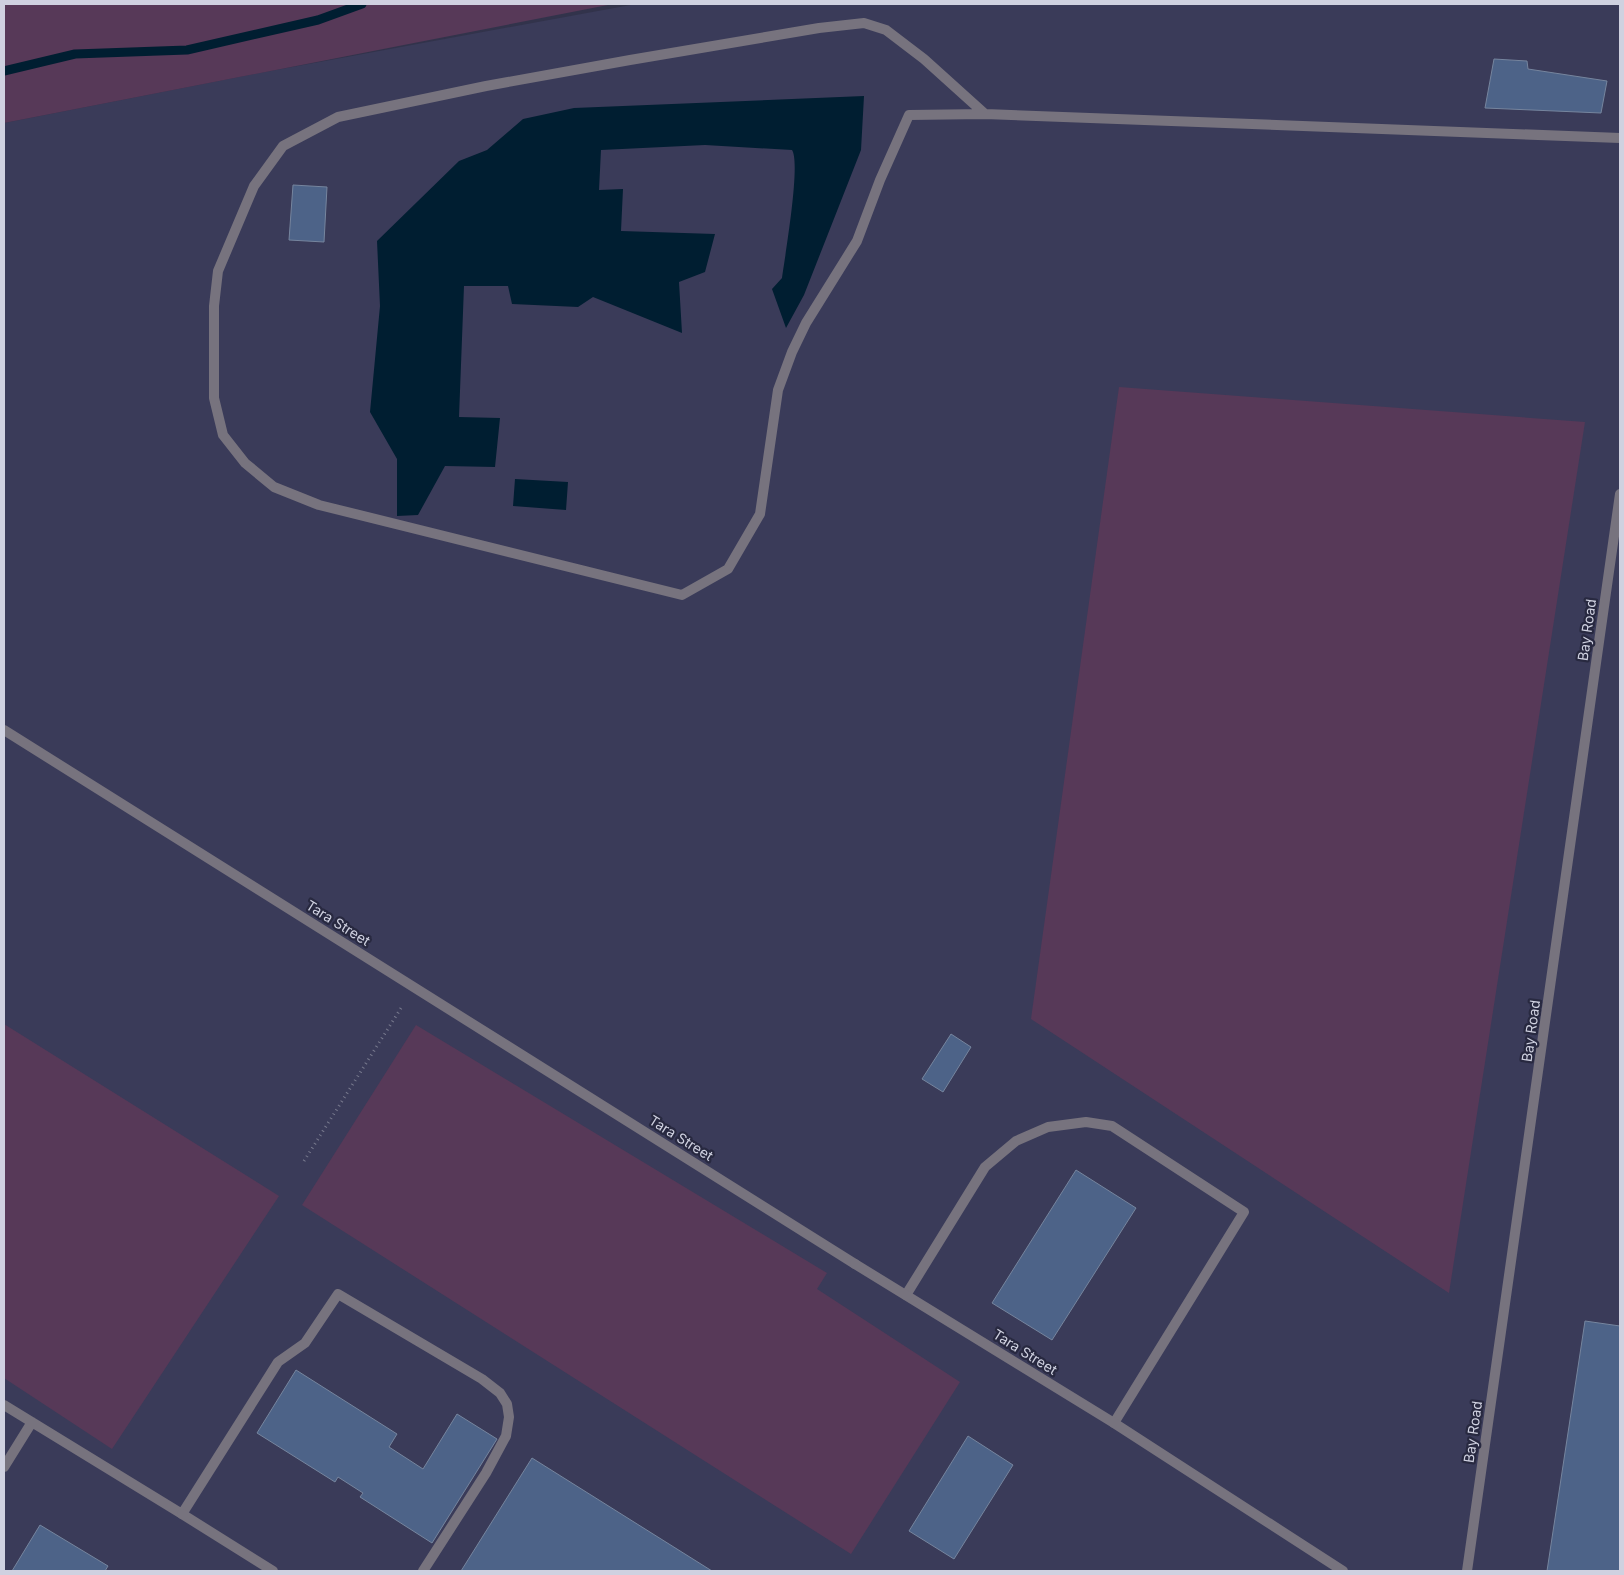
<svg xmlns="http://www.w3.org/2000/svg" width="1624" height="1575" viewBox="0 0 1624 1575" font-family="Inter,sans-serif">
<rect width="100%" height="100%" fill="#32334b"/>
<path fill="#3a3b59" d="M636,4H1620V1571H4V123L254,74Z"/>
<path fill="#573958" d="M4,4H613L4,123Z
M1119,387L1585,422L1449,1293L1031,1019Z
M4,1024L279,1196L112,1449L4,1378Z
M416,1025L827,1273L817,1289L960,1382L851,1554L302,1205Z"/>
<path fill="#001e31" d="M864,96L861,150L804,295L786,328L772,289L782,278C785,256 801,163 792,150L705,145L601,150L599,190L623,189L621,231L715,234L705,272L679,282L682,333L593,297L578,307L512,304L508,286H464L459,417L500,418L495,467L445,466L418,515L397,516V459L370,412L380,306L377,241L459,161L487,150L523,119L574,108Z
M515,479L568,482L566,510L513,506Z"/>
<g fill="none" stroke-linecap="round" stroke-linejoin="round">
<path stroke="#001e31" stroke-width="9" d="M4,71L75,54L187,50L318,20L362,4"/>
</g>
<path fill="#4d6388" stroke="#76859e" d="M1494,59L1527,61L1528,69L1607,81L1601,113L1485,108Z
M293,185L327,187L324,242L289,240Z
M951,1034L971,1047L943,1092L922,1079Z
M1076,1170L1136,1208L1052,1340L992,1303Z
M1585,1321L1620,1326V1571H1547Z
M296,1370L397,1434L389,1447L423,1469L457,1414L497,1439L432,1543L360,1497L363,1493L338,1477L335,1482L257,1433Z
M968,1436L1013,1465L954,1559L909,1531Z
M532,1458L712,1571H461Z
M40,1525L108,1566L105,1571H12Z"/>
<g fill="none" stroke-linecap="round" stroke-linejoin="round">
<path stroke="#787a8e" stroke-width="3" stroke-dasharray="1 4" stroke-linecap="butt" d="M304,1161L403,1005"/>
<path stroke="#77737e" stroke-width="10" d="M985,114L924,59L886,30L864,23L819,28L630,60L486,86L338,117L283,146L254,186L218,271L214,306V398L223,435L245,463L274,487L319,505L682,595L728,569L760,514L778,390L792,352L806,323L857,241L880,180L909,115L985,114L1620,138
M4,730L855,1264
M906,1295L985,1167L1016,1141L1048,1127L1086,1122L1112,1126L1244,1212L1114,1423
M4,1405L182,1514L278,1362L305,1343L338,1294L482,1379L500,1393L507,1404L509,1417L506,1436L486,1473L423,1571
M4,1467L32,1422"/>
<path stroke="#77737e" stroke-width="10" d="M855,1264L1114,1423L1343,1571
M182,1514L273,1571"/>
<path stroke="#77737e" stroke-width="10" d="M1467,1571L1620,494"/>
</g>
<g text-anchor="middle" stroke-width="4.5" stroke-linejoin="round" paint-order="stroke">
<g font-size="14" fill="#cfd1e0" stroke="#282940">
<text transform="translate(1587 630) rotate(-82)" y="5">Bay Road</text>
<text transform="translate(338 923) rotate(32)" y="5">Tara Street</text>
<text transform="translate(1531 1031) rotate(-82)" y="5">Bay Road</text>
<text transform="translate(681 1138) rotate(32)" y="5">Tara Street</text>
<text transform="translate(1025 1352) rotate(32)" y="5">Tara Street</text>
<text transform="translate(1473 1432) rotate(-82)" y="5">Bay Road</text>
</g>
</g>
<rect width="1624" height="1575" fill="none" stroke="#cfd1e0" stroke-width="10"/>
</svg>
